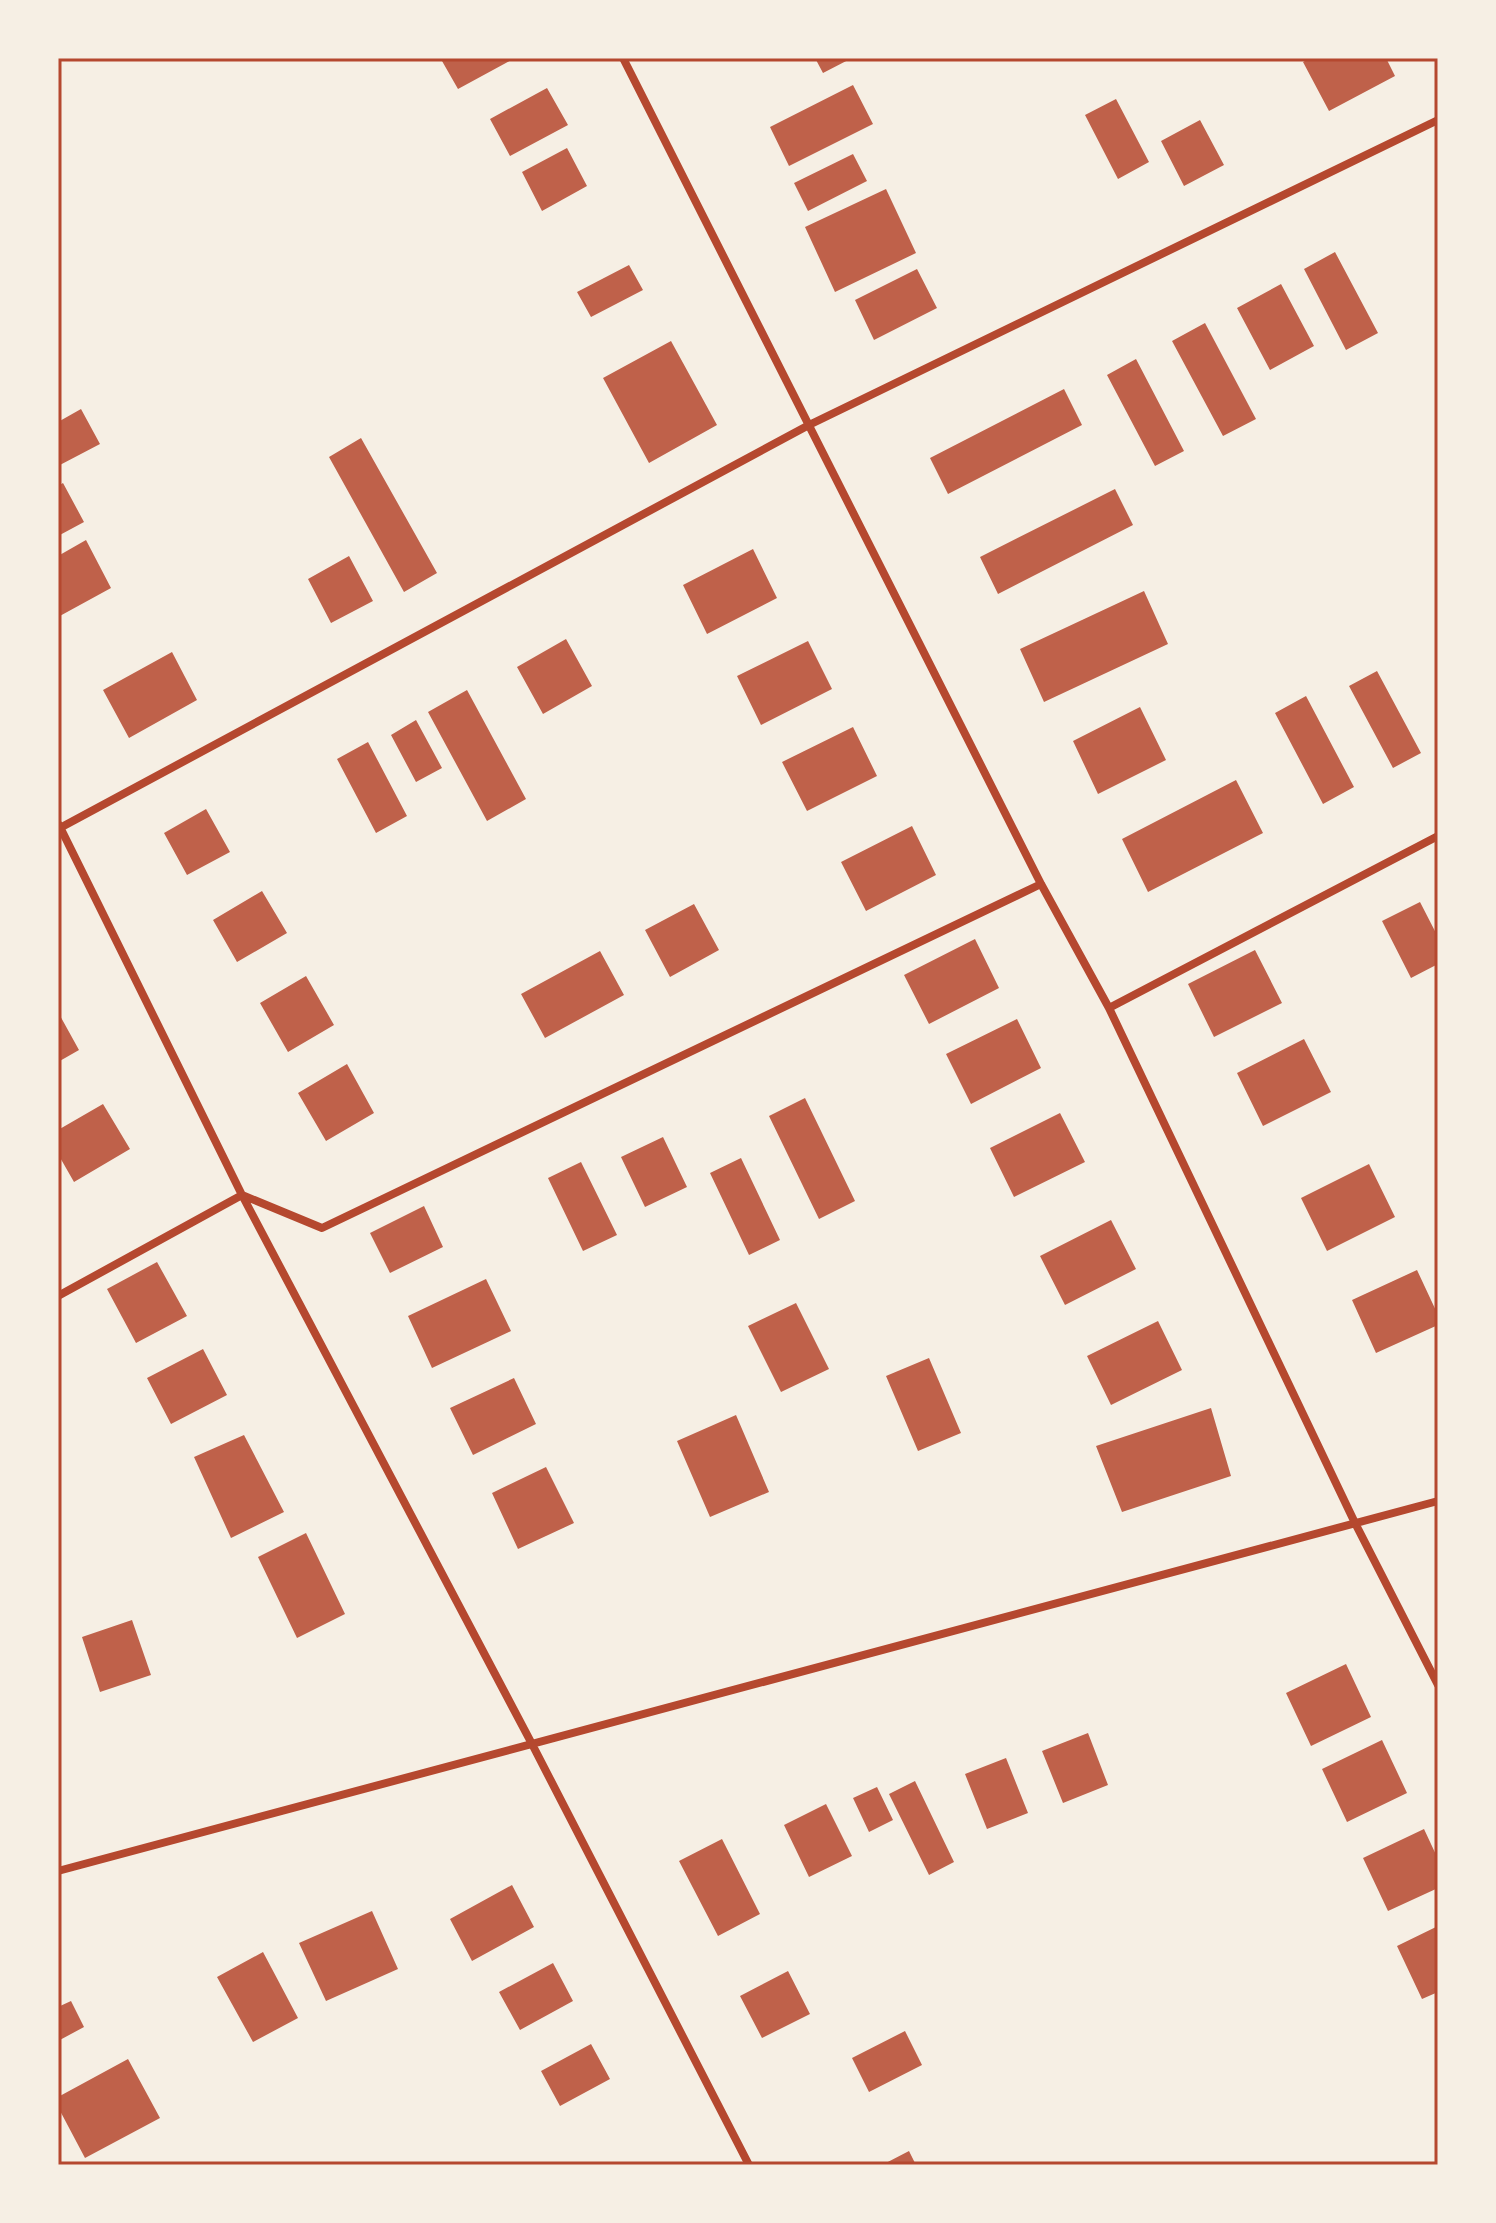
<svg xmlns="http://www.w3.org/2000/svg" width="1496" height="2223" viewBox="0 0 1496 2223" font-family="Arial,sans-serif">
<rect width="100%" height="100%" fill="#f6efe4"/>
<path fill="#bf614a" d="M447,58H515L458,89L442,61Z
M815,58H852L823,73Z
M1310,58H1386L1395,76L1329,111L1303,62Z
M853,85L873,124L789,166L770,127Z
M547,88L568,125L510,156L490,119Z
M1116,99L1149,162L1118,179L1085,115Z
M1200,120L1224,165L1184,186L1161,141Z
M567,148L587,186L542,211L522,172Z
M853,154L867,181L808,211L794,183Z
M886,189L916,253L835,292L805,227Z
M1335,252L1378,333L1346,350L1304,269Z
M629,265L643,290L591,317L577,292Z
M917,269L937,308L874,340L855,300Z
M1281,284L1314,346L1270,370L1237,308Z
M1205,323L1256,419L1223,436L1172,341Z
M671,341L717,425L649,463L603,378Z
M1136,359L1184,451L1155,466L1107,375Z
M1064,389L1082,425L948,494L930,458Z
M81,409L100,444L58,466V422Z
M361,438L437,573L404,592L329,457Z
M63,483L84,522L58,536V486Z
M1115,489L1133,525L998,594L980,557Z
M86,540L111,588L58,617V556Z
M753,549L777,598L707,634L683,585Z
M349,556L373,601L331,623L308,579Z
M1144,591L1168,644L1044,702L1020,649Z
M566,639L592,686L543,714L517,667Z
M808,641L832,689L761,725L737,676Z
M172,652L197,700L129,738L103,690Z
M1377,671L1421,753L1393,768L1349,686Z
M467,690L526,799L487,821L428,712Z
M1306,696L1354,787L1323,804L1275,713Z
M1140,707L1166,760L1098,794L1073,741Z
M416,720L442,768L416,782L391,735Z
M853,727L877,776L807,811L782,762Z
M368,742L407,816L376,833L337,759Z
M1236,780L1263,833L1148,892L1122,839Z
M206,809L230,852L187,875L164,833Z
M912,826L936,875L866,911L841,862Z
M262,891L287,933L237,962L213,920Z
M1420,902L1438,937V964L1411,978L1382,921Z
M694,904L719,950L670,977L645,930Z
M975,939L999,988L929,1024L904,975Z
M1255,950L1282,1003L1214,1037L1188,984Z
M600,951L624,995L545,1038L521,994Z
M306,976L334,1025L288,1052L260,1003Z
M58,1012L79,1050L58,1062Z
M1017,1019L1041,1068L971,1104L946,1054Z
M1304,1039L1331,1092L1263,1126L1237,1073Z
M347,1064L374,1113L326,1141L298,1093Z
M805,1098L855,1201L819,1219L769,1116Z
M103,1104L130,1149L74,1182L58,1154V1130Z
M1060,1113L1085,1162L1014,1197L990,1148Z
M663,1137L687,1187L645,1207L621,1157Z
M741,1158L780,1240L749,1255L710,1173Z
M581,1162L617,1235L583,1251L548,1178Z
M1369,1164L1395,1217L1327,1251L1301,1198Z
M424,1206L443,1247L390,1273L370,1233Z
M1111,1220L1136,1269L1065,1305L1040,1256Z
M157,1262L187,1316L136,1343L107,1289Z
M1417,1270L1438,1315V1325L1376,1353L1352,1300Z
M486,1279L511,1331L432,1368L408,1316Z
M796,1303L829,1369L781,1392L748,1326Z
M1158,1321L1182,1370L1111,1405L1087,1356Z
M203,1349L227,1395L171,1424L147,1378Z
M929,1358L961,1433L918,1451L886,1376Z
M514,1378L536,1424L473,1455L450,1408Z
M1211,1408L1231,1476L1122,1512L1096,1446Z
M736,1415L769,1492L710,1517L677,1441Z
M244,1435L284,1512L231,1538L194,1457Z
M546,1467L574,1523L518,1549L492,1493Z
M306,1533L345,1614L297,1638L258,1557Z
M132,1620L151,1675L100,1692L82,1637Z
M1346,1664L1371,1717L1311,1746L1286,1693Z
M1088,1733L1108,1785L1063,1803L1042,1751Z
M1382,1740L1407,1793L1347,1822L1322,1769Z
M1006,1758L1028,1813L987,1829L965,1774Z
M915,1781L954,1862L929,1875L889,1794Z
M877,1787L893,1820L869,1832L853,1798Z
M826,1804L852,1856L809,1877L784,1825Z
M1424,1829L1438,1859V1888L1388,1911L1363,1858Z
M722,1839L760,1914L718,1936L679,1861Z
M512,1885L534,1927L472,1961L450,1919Z
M372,1911L398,1969L326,2001L299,1943Z
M1438,1926V1992L1422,1999L1397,1946Z
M263,1952L298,2018L253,2042L217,1977Z
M553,1963L573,2001L520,2030L499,1992Z
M788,1971L810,2014L762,2038L740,1996Z
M71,2001L84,2027L58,2041V2007Z
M905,2031L922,2065L869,2092L852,2058Z
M591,2044L610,2079L560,2106L541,2071Z
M128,2059L160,2118L85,2158L58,2107V2097Z
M909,2151L916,2165H882Z"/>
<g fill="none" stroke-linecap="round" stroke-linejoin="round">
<path stroke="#b5482f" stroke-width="8" d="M623,58L1041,884L1109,1008L1355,1523L1438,1685
M59,825L242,1195L532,1744L749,2165
M58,829L809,425L1438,120
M1109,1008L1438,836
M58,1296L242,1195L322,1228L1041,884
M58,1871L1438,1501"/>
</g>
<rect width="1496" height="2223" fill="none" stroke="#f6efe4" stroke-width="120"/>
<rect x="60" y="60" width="1376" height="2103" fill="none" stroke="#b5482f" stroke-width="3"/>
</svg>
